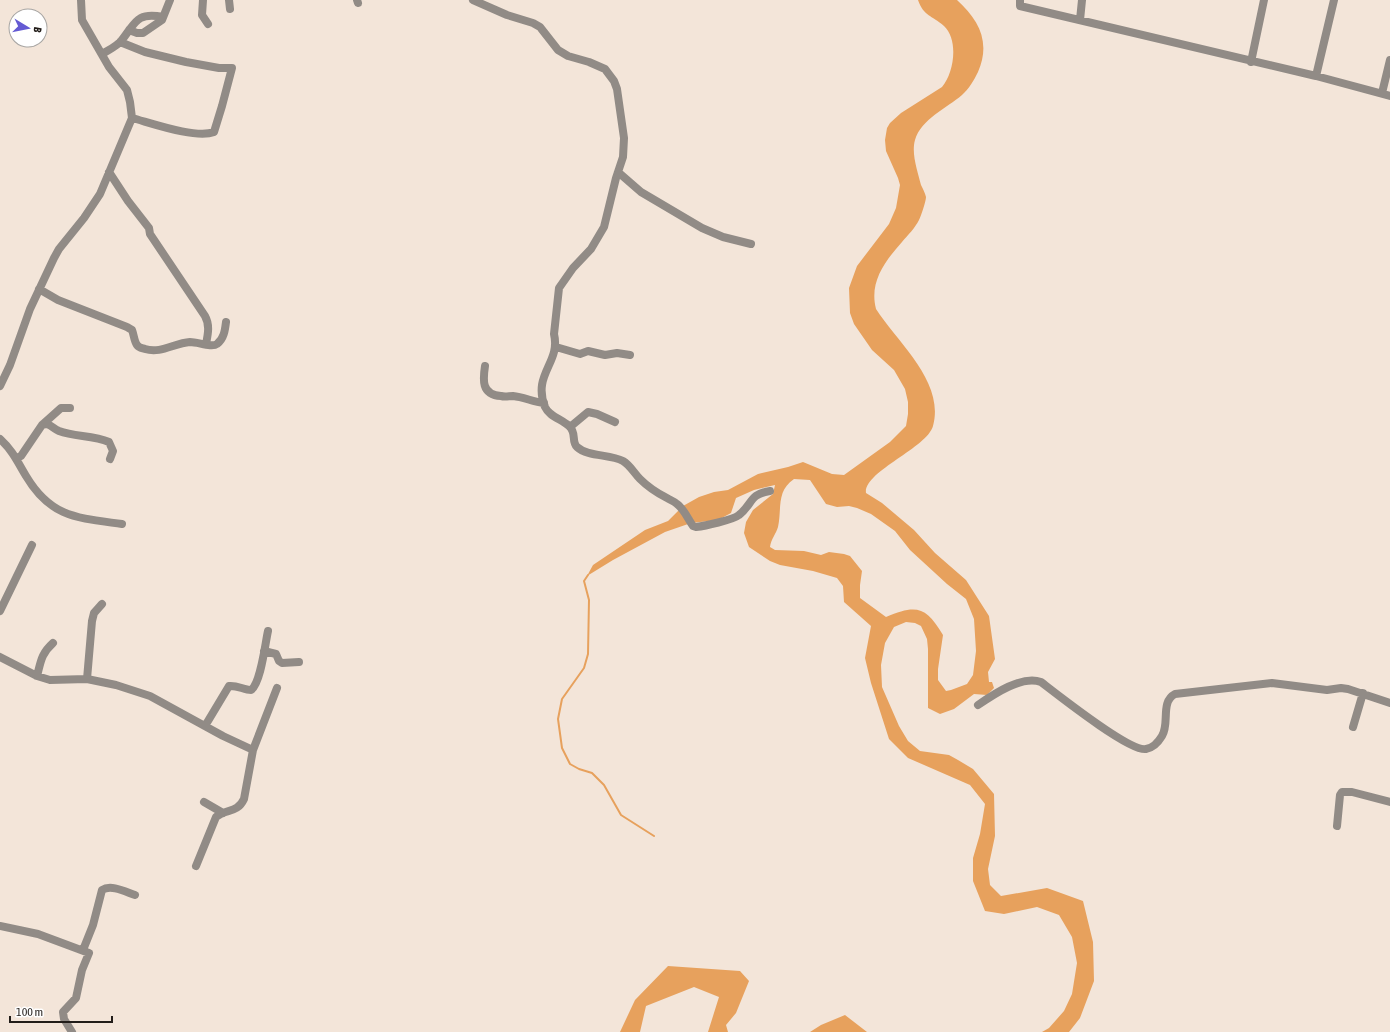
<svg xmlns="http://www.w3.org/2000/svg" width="1390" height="1032" viewBox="0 0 1390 1032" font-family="'Asap Condensed',sans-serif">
<rect width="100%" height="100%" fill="#f3e5d9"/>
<path fill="#e7a15d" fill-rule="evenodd" d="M918,0H957C979,20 991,42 978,72C974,80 969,89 962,95C947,108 921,119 915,140C911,154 918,172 921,185C923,189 925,193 926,197C926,201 921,216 919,220C915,228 908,235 902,242C885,261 869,282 876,309C898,343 945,382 933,426C927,448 863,472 866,493L882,503L914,530L935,553L966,580L989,616L995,659L988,672L989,682H992L994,688L987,695L974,694L954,709L940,714L928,708V649L927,639L921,626L915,623L906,622L894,627L885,643L881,665L882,687L899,726L908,741L920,751L949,755L958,760L973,769L994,794L995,836L988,869L990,885L1001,896L1047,888L1083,901L1093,942L1094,981L1080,1018L1069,1032H1042L1049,1028L1064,1011L1072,994L1077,963L1072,937L1059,915L1037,907L1004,914L985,911L973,881V858L980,834L985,804L970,785L908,758L889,739L871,683L865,658L871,626L844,602L843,586L837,578L813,571L780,565L770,561L749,547L744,533L746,522L753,510L773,494L775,485L754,490L736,498L731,513L718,520L691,523L665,532L613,560L587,576L593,565L645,530L668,521L683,506L699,497L714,492L728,490L758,474L788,467L803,462L832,474L844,475L890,442L906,426L908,414V402L905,389L894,370L872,350L854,324L850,313L849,288L857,266L889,224L896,208L900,185L898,178L886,151L885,140L887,128L890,123L901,113L942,87C954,73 959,40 944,26C932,15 924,17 918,0ZM794,479L810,480L826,504L837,507L849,506L857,508L871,514L895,531L910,550L947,584L966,599L974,619L976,651L973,675L967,684L951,690L946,691L938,680V669L943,635C926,607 917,604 886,617L860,598V585L862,571L850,556L844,554L829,552L821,555L804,551L775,550L770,547C771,539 776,534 778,527C782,509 776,491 794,479Z
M668,966L740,971L749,981L736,1013L726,1025L728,1032H708L719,997L694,987L646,1006L640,1032H620L635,1000Z
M845,1015L867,1032H810L821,1025Z"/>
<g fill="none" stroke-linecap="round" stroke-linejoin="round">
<path stroke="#e7a15d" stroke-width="2" d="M588,575L584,581L589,600L588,654L584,668L562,699L558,719L562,748L570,764L579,769L592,773L604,785L621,815L654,836"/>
<path stroke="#918b86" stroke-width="8" d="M203,0L202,15L208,24
M229,0L230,9
M357,0L358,3
M473,0L507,15L533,23L540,27L558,50L568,56L589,62L605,69L614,81L617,89L624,138L623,157L616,178L604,227L591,249L573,268L559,288L554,334C561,363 532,374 545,407C549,416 561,419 569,426C577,433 571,441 577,447C588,457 610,454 623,461C630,465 634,473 640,479C647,486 657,493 667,498C670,500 674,501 677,504C684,509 688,519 693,526L696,527C704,526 733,520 739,515C753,504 749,494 770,491
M1020,0V6L1316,76L1390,96
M1080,20L1082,0
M129,30L137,33H143L162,20L170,0
M120,42L145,52L186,62L219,68H232L222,106L214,132C196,139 151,123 132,118
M102,54C108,50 116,47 121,41C136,23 135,12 163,17
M1251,62L1264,0
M1316,76L1334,0
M1382,93L1390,60
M109,172L128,201L149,228L150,234L205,316C210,325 208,334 206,344
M618,172L641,192L702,228L723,237L751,244
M39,289L58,300L127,327L132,330C134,335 134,341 137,345C139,348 142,348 145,349C161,354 174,343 190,342C198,342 212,348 217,344C224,339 225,330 226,322
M556,347L580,354L588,351L605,355L617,353L630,355
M485,366C483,379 481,395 501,396C505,397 509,396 513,396C524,397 533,402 544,403
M0,386L10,365L30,309L54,258L59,249L84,218L100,194L132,118L130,102L127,90L109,67L82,20L81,0
M42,425L61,408H70
M570,427L588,412L597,414L615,422
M0,439C13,451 17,461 26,476C51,518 78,518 122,524
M17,458L21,456L42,425C49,422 52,428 59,431C75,437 93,435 109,442L113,451L110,459
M0,611L32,545
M264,651L276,654L279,661L282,663L299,662
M0,657L37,676L50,680L87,679L116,685L150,696L223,736L253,750
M37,676C41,661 41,654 53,643
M87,679L92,621L94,613L102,604
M978,705C994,694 1022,675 1041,682C1058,695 1130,752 1146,749C1153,748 1159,741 1162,736C1170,723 1160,702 1175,694L1272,683L1327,690L1341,688L1348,689L1390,703
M205,726L229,686C237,685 244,690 251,690C261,683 265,644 268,631
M1353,727L1363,693
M204,802L223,813
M1337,826L1340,795L1342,792H1352L1390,802
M196,866L216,817C226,808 237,814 244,799L253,750L277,688
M0,926L38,934L89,953L82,970L76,998L63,1012L64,1019L72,1032
M83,950L93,925L102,890C111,884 126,892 135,895"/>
</g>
<g transform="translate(28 28) rotate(100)"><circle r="19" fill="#ffffff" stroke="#a7a5a3"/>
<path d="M0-3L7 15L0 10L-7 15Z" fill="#645ad3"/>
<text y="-6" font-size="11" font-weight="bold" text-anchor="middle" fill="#221d19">B</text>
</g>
<path d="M10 1016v6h102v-6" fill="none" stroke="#221d19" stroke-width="2"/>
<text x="16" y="1016" font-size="12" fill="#221d19" stroke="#ffffff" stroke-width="3" paint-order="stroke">100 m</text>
</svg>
